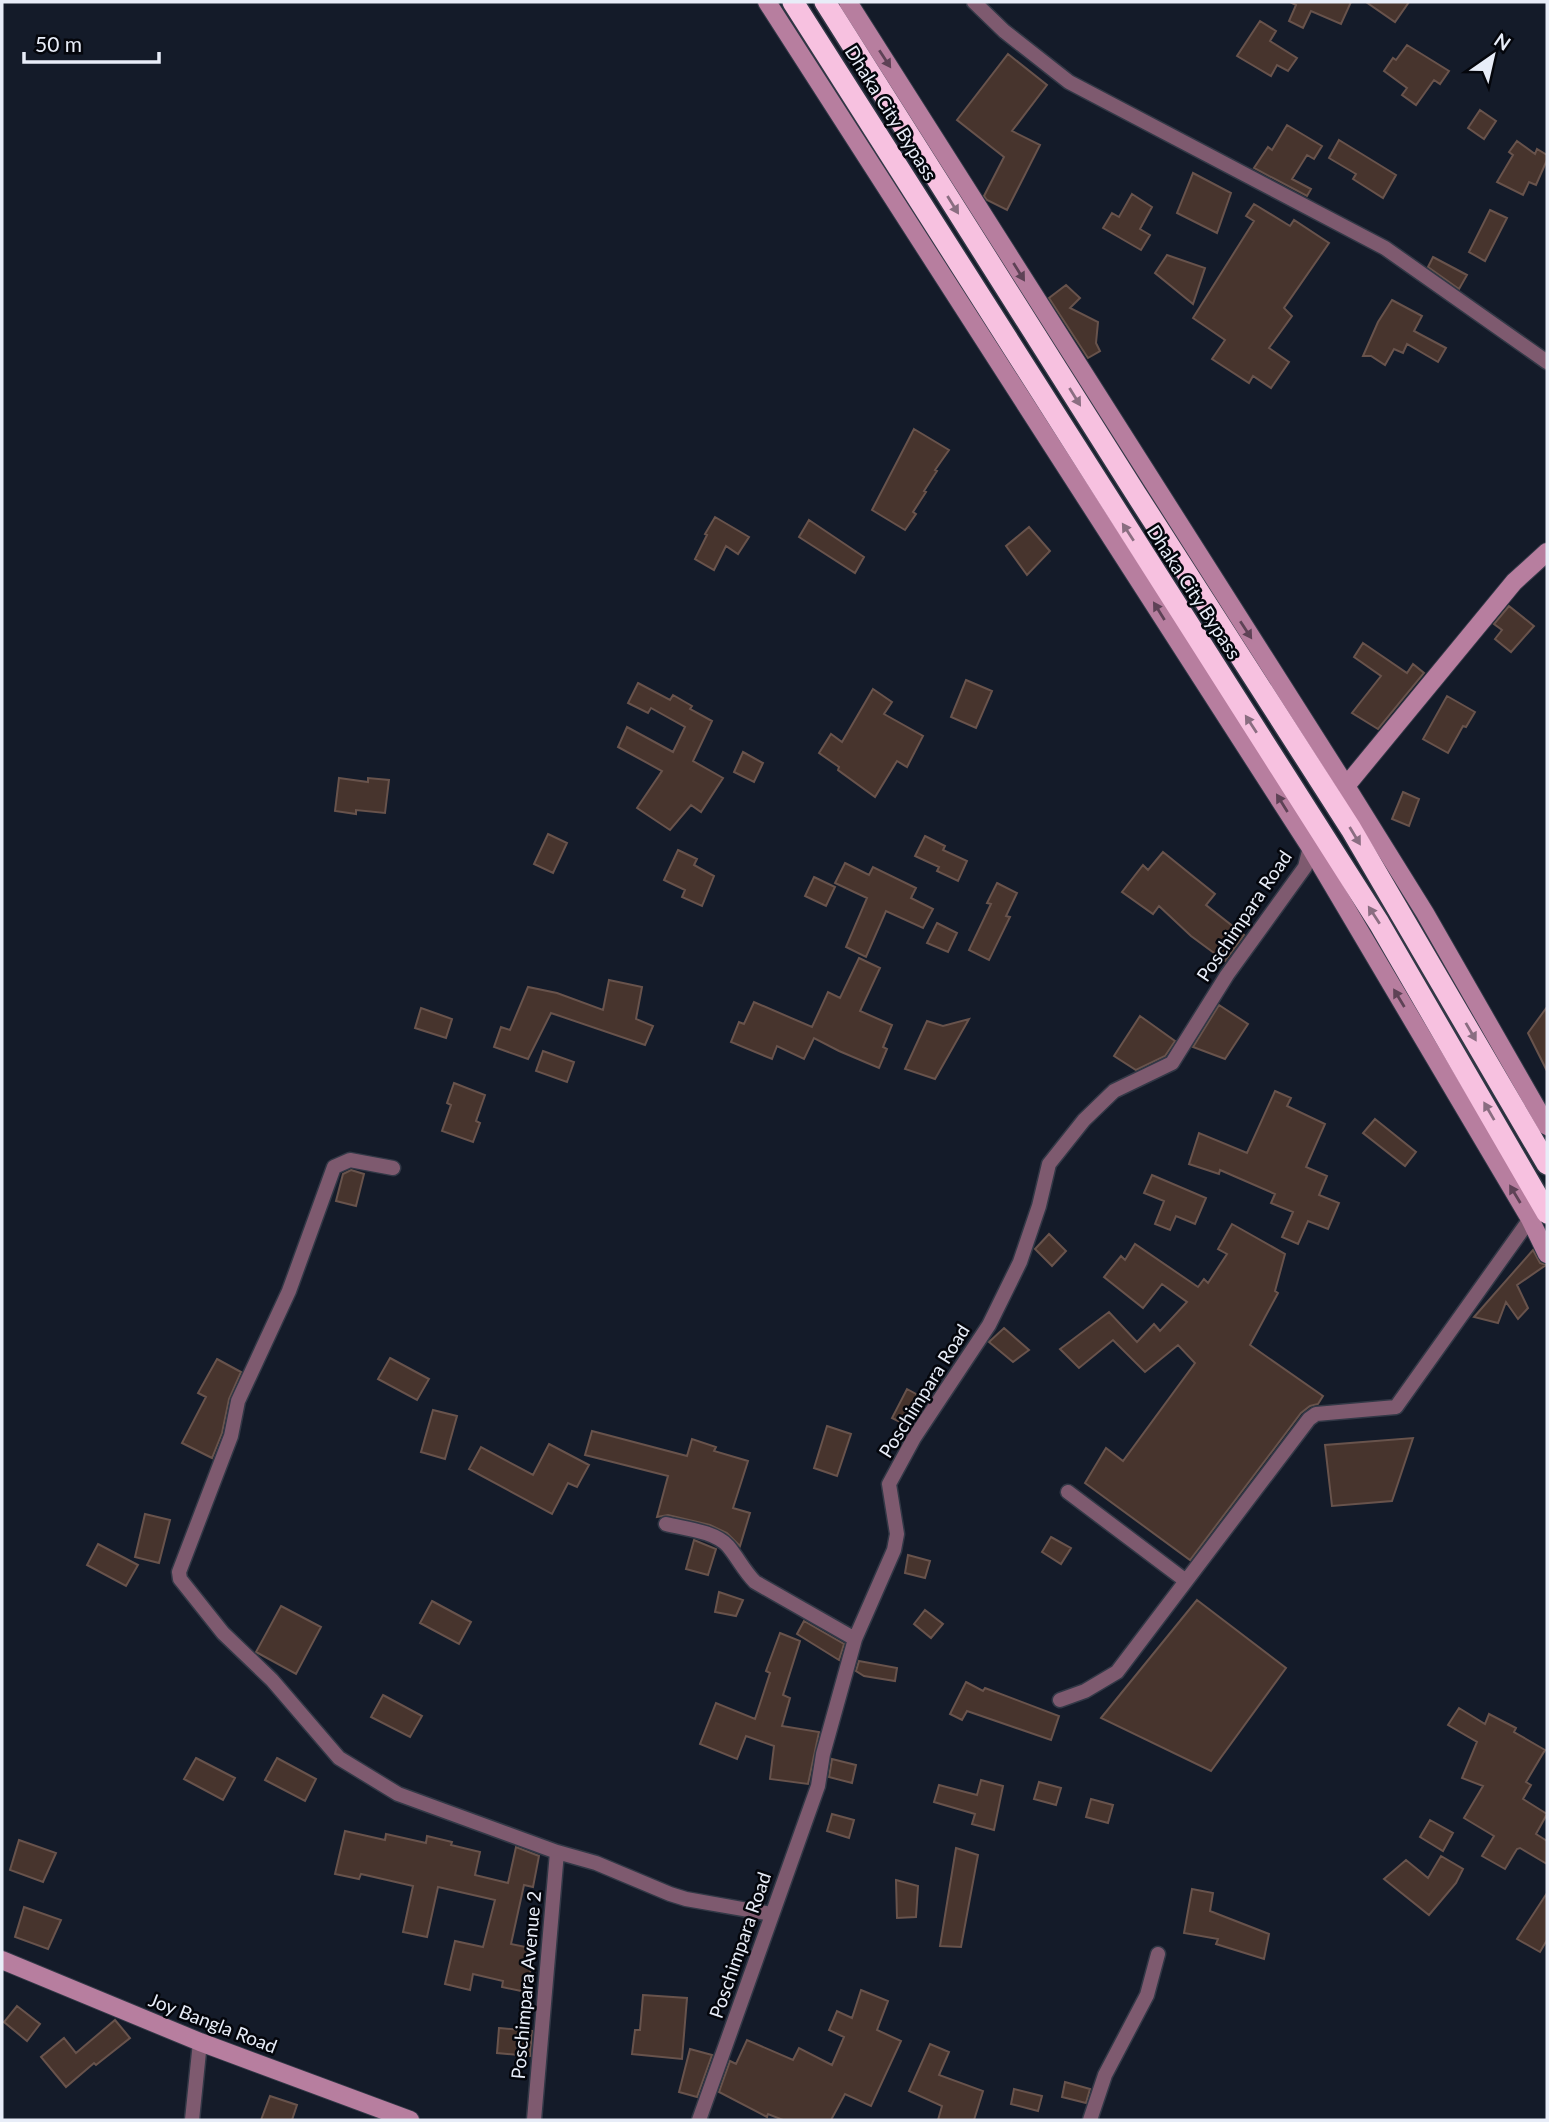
<svg xmlns="http://www.w3.org/2000/svg" width="1549" height="2122" viewBox="0 0 1549 2122" font-family="Lato,sans-serif">
<rect width="100%" height="100%" fill="#141b29"/>
<path fill="#47342d" stroke="#68534c" stroke-width="2" d="M1290,2H1351L1341,24L1311,11L1303,28L1289,21L1296,5Z
M1366,2H1409L1395,22Z
M1260,21L1276,31L1270,41L1297,58L1288,71L1277,65L1271,76L1237,56Z
M1407,45L1449,71L1440,84L1434,80L1416,105L1402,95L1407,88L1384,71L1393,58L1396,60Z
M1008,54L1047,85L1012,131L1040,145L1007,210L987,200L984,196L1004,157L957,120Z
M1480,110L1496,121L1484,139L1468,128Z
M1287,125L1322,146L1314,159L1307,155L1292,179L1311,189L1307,196L1254,168L1268,147L1272,150Z
M1339,140L1396,175L1383,198L1353,179L1356,174L1329,158Z
M1517,141L1535,154L1537,149L1547,155V160L1536,185L1529,182L1523,195L1497,182L1513,155L1509,152Z
M1193,173L1231,193L1217,233L1177,213Z
M1132,194L1152,207L1140,229L1150,235L1141,250L1103,228L1112,213L1119,217Z
M1254,204L1290,226L1294,220L1329,243L1284,308L1292,316L1269,348L1289,362L1271,388L1253,376L1249,383L1212,359L1225,340L1193,318L1254,221L1246,216Z
M1490,210L1507,218L1485,261L1469,252Z
M1167,255L1205,268L1193,304L1155,273Z
M1433,257L1467,275L1459,289L1428,267Z
M1066,285L1080,298L1070,308L1098,322L1096,343L1100,351L1088,358L1049,298Z
M1392,300L1422,316L1414,331L1446,348L1438,362L1407,344L1403,353L1394,349L1385,365L1371,356H1363L1378,322Z
M914,429L949,450L935,470L937,471L924,491L926,492L913,512L916,514L905,530L872,510Z
M715,517L749,537L738,554L726,546L714,570L695,559L707,535L705,534Z
M809,520L864,557L855,573L799,537Z
M1029,527L1050,551L1027,575L1006,546Z
M1509,606L1534,626L1511,652L1495,639L1502,630L1494,624Z
M1363,643L1407,673L1413,664L1424,673L1378,729L1352,713L1381,676L1354,657Z
M966,680L992,691L976,728L951,717Z
M638,683L670,700L673,695L692,706L690,709L712,721L693,761L723,778L701,812L691,805L670,830L637,808L662,771L618,747L627,727L673,752L685,727L651,708L648,713L628,703Z
M873,689L892,702L884,714L923,736L907,767L897,761L875,797L838,770L839,767L819,753L831,734L842,742Z
M1447,696L1475,712L1466,727L1463,726L1448,753L1423,739Z
M743,752L763,763L754,782L734,772Z
M339,778L368,782V778L389,780L385,813L356,810V814L335,811Z
M1403,792L1419,799L1409,826L1392,819Z
M548,834L567,843L553,873L534,864Z
M925,836L945,846L943,850L967,861L958,881L937,871L939,867L915,856Z
M678,850L697,859L694,865L714,876L702,906L682,897L685,890L664,880Z
M1163,852L1215,894L1206,905L1244,935L1225,961L1191,936L1159,906L1153,914L1122,892L1143,865L1148,870Z
M845,863L869,875L873,867L916,888L911,898L933,909L923,928L886,911L866,957L846,947L867,898L835,883Z
M814,877L835,887L826,906L805,896Z
M997,883L1017,893L1006,916L1010,917L989,960L969,950L991,904L987,903Z
M937,923L957,933L948,952L927,943Z
M859,958L880,968L860,1011L892,1025L883,1047L887,1049L879,1068L839,1051L814,1038L804,1059L777,1046L772,1059L731,1042L739,1022L744,1024L754,1002L812,1027L828,992L840,998Z
M609,980L642,987L636,1019L653,1026L645,1045L551,1013L528,1059L494,1047L501,1027L510,1030L528,987L557,993L603,1010Z
M1219,1005L1248,1024L1225,1059L1193,1047Z
M1547,1007V1071L1528,1033Z
M421,1008L452,1019L446,1038L415,1028Z
M1140,1016L1175,1041L1165,1056L1136,1070L1114,1056Z
M969,1019L935,1079L905,1069L927,1021L943,1026Z
M543,1051L574,1062L567,1082L536,1071Z
M454,1083L485,1095L476,1121L480,1123L473,1142L442,1131L451,1105L447,1103Z
M1275,1091L1291,1098L1287,1106L1325,1124L1306,1167L1327,1176L1319,1195L1339,1203L1328,1229L1308,1221L1298,1244L1282,1237L1293,1212L1271,1203L1275,1194L1220,1170L1219,1174L1189,1164L1199,1133L1247,1153Z
M1375,1119L1416,1152L1405,1166L1363,1133Z
M351,1170L364,1174L356,1206L336,1201L343,1174Z
M1152,1175L1206,1198L1195,1224L1176,1216L1170,1230L1155,1224L1164,1201L1144,1193Z
M1232,1224L1285,1254L1275,1291L1278,1293L1250,1345L1323,1396L1318,1404L1310,1406L1301,1413L1190,1560L1085,1483L1106,1448L1123,1461L1195,1363L1178,1345L1145,1372L1113,1340L1079,1368L1060,1349L1109,1312L1137,1342L1154,1324L1160,1331L1187,1302L1162,1284L1143,1308L1104,1277L1121,1256L1125,1260L1135,1244L1198,1287L1204,1279L1208,1283L1227,1254L1218,1249Z
M1049,1234L1066,1251L1052,1266L1035,1249Z
M1533,1250L1540,1263L1546,1265L1517,1285L1528,1308L1518,1319L1506,1302L1498,1323L1474,1317Z
M1004,1328L1029,1350L1013,1362L989,1342Z
M390,1358L429,1379L417,1400L378,1379Z
M217,1359L241,1372L229,1399L222,1433L212,1458L182,1443L206,1397L198,1393Z
M907,1389L925,1399L910,1427L892,1418Z
M433,1410L457,1416L445,1459L421,1452Z
M827,1426L851,1434L837,1476L814,1468Z
M592,1431L687,1456L692,1439L716,1447L714,1451L748,1461L733,1508L750,1513L740,1546L727,1533L710,1525L668,1515L657,1517L668,1476L585,1455Z
M1413,1438L1392,1501L1332,1506L1325,1445Z
M549,1444L589,1465L577,1487L568,1483L552,1514L469,1469L481,1447L533,1475Z
M145,1514L170,1520L159,1563L135,1557Z
M1051,1537L1071,1548L1061,1564L1042,1552Z
M694,1540L716,1549L708,1575L686,1569Z
M98,1544L138,1565L126,1586L87,1565Z
M908,1555L930,1561L925,1578L905,1573Z
M719,1592L743,1600L736,1616L715,1612Z
M1197,1600L1286,1668L1211,1771L1101,1718Z
M432,1601L471,1622L459,1644L420,1623Z
M281,1606L321,1627L296,1674L256,1652Z
M925,1610L943,1624L931,1638L914,1624Z
M804,1621L844,1644L839,1660L797,1634Z
M780,1633L800,1641L783,1695L790,1698L782,1726L819,1732L808,1784L770,1779L774,1746L746,1736L737,1759L700,1744L716,1703L755,1719L770,1673L766,1671Z
M859,1661L897,1668L895,1681L864,1676L856,1671Z
M966,1682L983,1691L985,1688L1059,1716L1051,1740L967,1711L962,1720L950,1714Z
M383,1695L422,1716L410,1737L371,1717Z
M1459,1708L1485,1724L1489,1714L1516,1728L1514,1732L1545,1750L1526,1782L1531,1785L1523,1799L1547,1814L1536,1834L1547,1841V1864L1520,1848L1517,1849L1505,1869L1482,1856L1494,1836L1464,1818L1483,1786L1462,1778L1477,1742L1448,1725Z
M196,1758L235,1778L223,1800L184,1779Z
M277,1758L316,1779L305,1801L265,1780Z
M832,1759L856,1765L852,1783L829,1777Z
M981,1780L1003,1786L994,1830L972,1824L975,1814L934,1802L939,1785L977,1795Z
M1039,1782L1061,1788L1056,1805L1034,1799Z
M1091,1799L1113,1805L1108,1823L1086,1817Z
M832,1814L854,1820L849,1838L827,1831Z
M1430,1820L1453,1833L1443,1851L1420,1837Z
M345,1831L385,1840L386,1834L426,1843L427,1836L452,1842L451,1845L480,1852L475,1875L508,1883L516,1847L539,1856L533,1887L524,1885L511,1944L535,1949L526,1992L502,1987L503,1981L473,1974L470,1990L445,1984L455,1941L483,1947L495,1900L438,1887L427,1937L403,1932L413,1886L361,1874L359,1879L335,1874Z
M19,1840L56,1853L43,1882L10,1870Z
M956,1848L978,1855L961,1947L940,1946Z
M1441,1856L1463,1869L1456,1883L1429,1915L1384,1879L1406,1860L1428,1878Z
M896,1880L918,1886L916,1917L897,1918Z
M1192,1889L1213,1893L1210,1911L1269,1934L1264,1959L1216,1944L1218,1939L1184,1933Z
M1547,1893V1940L1540,1952L1517,1939Z
M24,1907L61,1920L48,1949L15,1937Z
M861,1990L888,2001L877,2030L901,2041L871,2106L845,2094L831,2120H783L768,2114L767,2117L719,2092L730,2061L736,2064L747,2040L793,2060L799,2048L832,2065L844,2037L829,2030L837,2011L852,2018Z
M643,1995L687,1998L682,2059L632,2054L635,2030H640Z
M17,2006L40,2024L27,2041L4,2022Z
M115,2020L130,2038L96,2065L94,2063L66,2087L41,2057L64,2038L76,2053Z
M499,2028L532,2031L530,2056L497,2053Z
M930,2044L949,2052L939,2075L983,2091L974,2120H938L942,2106L909,2091Z
M690,2049L712,2055L697,2097L679,2092Z
M1065,2082L1090,2089L1086,2103L1062,2097Z
M1014,2089L1042,2096L1038,2111L1011,2104Z
M270,2096L297,2105L292,2120H261Z"/>
<g fill="none" stroke-linecap="round" stroke-linejoin="round">
<g stroke="#323846" stroke-width="17">
<path id="street" d="M974,2L1004,31L1069,82L1385,248L1547,362
M393,1168L350,1160L334,1167L289,1291L238,1401L231,1436L179,1572L180,1579L223,1633L272,1680L339,1758L398,1794L557,1852L596,1863L670,1894L686,1899L771,1914
M1068,1492L1186,1581
M666,1524C686,1529 714,1531 728,1546C738,1558 744,1571 755,1582L855,1639
M1060,1700L1085,1691L1117,1672L1309,1419L1316,1414L1396,1407L1530,1219
M192,2120L200,2042
M534,2120L557,1852
M699,2120L818,1786L823,1754L855,1639L894,1550L897,1534L889,1484L914,1438L989,1325L1020,1262L1039,1206L1049,1164L1084,1120L1114,1091L1172,1063L1227,975L1305,867L1310,847
M1090,2120L1105,2075L1147,1995L1158,1954"/>
</g>
<g stroke="#323846" stroke-width="20">
<path id="secondary" d="M767,2L1310,847L1530,1219L1547,1254
M848,2L1346,786L1425,913L1547,1126
M1346,786L1514,582L1547,552
M2,1960L200,2042L410,2120"/>
</g>
<g stroke="#323846" stroke-width="24">
<path id="highway" d="M793,2L1379,923L1547,1213
M825,2L1136,494L1351,829L1547,1164"/>
</g>
<use href="#street" stroke="#7e5a6f" stroke-width="14"/>
<use href="#secondary" stroke="#b77e9f" stroke-width="18"/>
<use href="#highway" stroke="#f7c1e0" stroke-width="21"/>
</g>
<defs><path id="oneway-solid" d="M-6-.8H1V-3.2L6.5 0L1 3.2V.8H-6Z" transform="scale(1.75)"/></defs>
<g fill="#5e4256">
<use href="#oneway-solid" transform="translate(885 59) rotate(57)"/>
<use href="#oneway-solid" transform="translate(1019 272) rotate(58)"/>
<use href="#oneway-solid" transform="translate(1159 611) rotate(-122)"/>
<use href="#oneway-solid" transform="translate(1246 630) rotate(57)"/>
<use href="#oneway-solid" transform="translate(1282 803) rotate(-122)"/>
<use href="#oneway-solid" transform="translate(1399 998) rotate(-121)"/>
<use href="#oneway-solid" transform="translate(1515 1194) rotate(-121)"/>
</g>
<g fill="#8a6d81">
<use href="#oneway-solid" transform="translate(953 205) rotate(58)"/>
<use href="#oneway-solid" transform="translate(1075 397) rotate(58)"/>
<use href="#oneway-solid" transform="translate(1128 532) rotate(-123)"/>
<use href="#oneway-solid" transform="translate(1251 724) rotate(-123)"/>
<use href="#oneway-solid" transform="translate(1355 836) rotate(59)"/>
<use href="#oneway-solid" transform="translate(1374 915) rotate(-123)"/>
<use href="#oneway-solid" transform="translate(1471 1032) rotate(60)"/>
<use href="#oneway-solid" transform="translate(1489 1111) rotate(-120)"/>
</g>
<g text-anchor="middle" stroke-width="5" stroke-linejoin="round" paint-order="stroke">
<g font-size="19" fill="#e8edf8" stroke="#04060c">
<text transform="translate(891 113) rotate(58)" y="7">Dhaka City Bypass</text>
<text transform="translate(1194 592) rotate(57)" y="7">Dhaka City Bypass</text>
<text transform="translate(1244 916) rotate(-56)" y="7">Poschimpara Road</text>
<text transform="translate(924 1391) rotate(-58)" y="7">Poschimpara Road</text>
<text transform="translate(740 1945) rotate(-71)" y="7">Poschimpara Road</text>
<text transform="translate(526 1985) rotate(-85)" y="7">Poschimpara Avenue 2</text>
<text transform="translate(213 2023) rotate(21)" y="7">Joy Bangla Road</text>
</g>
</g>
<rect width="1549" height="2122" fill="none" stroke="#e8edf8" stroke-width="7"/>
<g transform="translate(1493 56) rotate(34)" stroke="#04060c" stroke-width="5" paint-order="stroke">
<path d="M0-5L12 26L0 18L-12 26Z" fill="#e8edf8"/>
<text y="-10" font-size="19" font-weight="bold" text-anchor="middle" fill="#e8edf8">N</text>
</g>
<path d="M24 52v10h135v-10" fill="none" stroke="#e8edf8" stroke-width="3.5"/>
<text x="35" y="52" font-size="21" fill="#e8edf8" stroke="#04060c" stroke-width="5" paint-order="stroke">50 m</text>
</svg>
